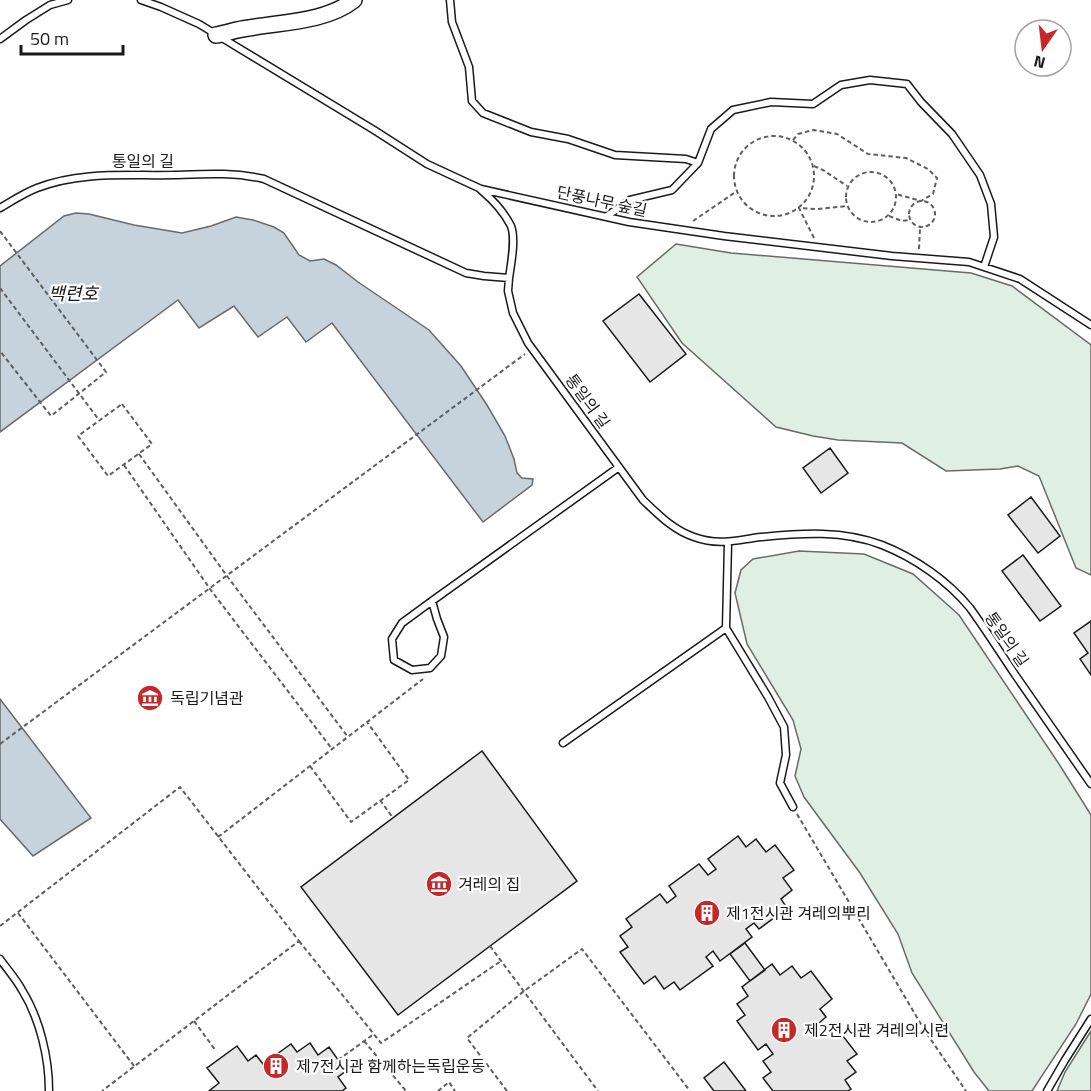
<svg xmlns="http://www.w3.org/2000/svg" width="1091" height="1091" viewBox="0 0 1091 1091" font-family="'Titillium Web','Noto Sans KR',sans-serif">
<rect width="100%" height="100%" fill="#fff"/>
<path fill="#e0efe3" stroke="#6a6a6a" stroke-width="1.5" d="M676,244L731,253L971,273L1012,286L1091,345V575L1076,568L1039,476L1018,466L1000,469L946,471L902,443L838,440L813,436L776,427L682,343L637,277Z
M799,551L864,554L913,574L959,615L1059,764L1091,815V994L1076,1024L1032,1091H989L974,1072L912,973L898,934L860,873L804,797L795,776L801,749L793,720L747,644L735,593L741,570L753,559Z
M1091,1031V1091H1057L1065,1072Z"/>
<path fill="#c6d2dc" stroke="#6a6a6a" stroke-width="1.5" d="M76,213L89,214L134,225L182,233L211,226L236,217L253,220L274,227L284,233L299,255L310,261L324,259L336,265L358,282L429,330L461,366L487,405L505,436L514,459L517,473L522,478L533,479L532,485L483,522L332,323L306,342L287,317L258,337L234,306L199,328L178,300L0,432V266L64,216Z
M0,699L91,818L33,856L0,819Z"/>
<path fill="#e6e6e6" stroke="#1a1a1a" stroke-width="1.5" d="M639,294L686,354L650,382L603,321Z
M830,448L848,473L821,493L803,468Z
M1031,497L1060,536L1038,553L1008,515Z
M1023,555L1061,606L1040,621L1002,571Z
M1091,621V675L1080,659L1088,653L1074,633Z
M482,751L577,881L398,1015L301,887Z
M738,836L746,847L756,839L766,852L775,845L794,870L783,878L792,890L781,899L787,908L759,929L754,923L746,929L752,937L720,961L713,951L706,957L713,966L680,990L674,982L664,989L655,976L644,984L620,952L628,947L620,936L632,927L626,919L660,894L667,903L676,896L669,886L699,864L708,875L716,869L708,859Z
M745,943L765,970L750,981L730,954Z
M772,964L780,975L792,966L801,978L811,971L832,999L820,1009L826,1017L819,1023L827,1034L836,1027L857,1054L847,1061L856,1072L845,1080L851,1089L848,1091H773L763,1078L771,1072L763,1061L773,1054L766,1044L758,1050L737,1021L745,1015L737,1004L748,996L742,987Z
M310,1043L318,1055L329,1047L346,1071L338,1077L346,1088L342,1091H209L219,1083L207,1068L237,1046L248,1061L256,1055L263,1064L291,1044L297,1052Z
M724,1062L746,1091H714L704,1078Z"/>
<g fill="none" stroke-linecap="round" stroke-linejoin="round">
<g stroke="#1a1a1a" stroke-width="9">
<path id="service" d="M141,0L161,7L199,24L374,130L427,164L481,189L629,222L724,236L892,256L969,262L1020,279L1091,325
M450,0L452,22L469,67L472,101L483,113L531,132L568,139L615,155L686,159L698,163
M0,39L26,20L50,5L68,0
M481,190C493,200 504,212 511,226C516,239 511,264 509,278
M0,208C12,201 24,193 37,188C81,171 127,176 173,175C205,174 233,172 264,179L466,273L484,276L509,278L508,291L513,313L528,343L643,500C659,515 673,530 694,537C719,546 736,540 761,537C802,533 843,530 882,545C915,558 948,581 970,608C986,630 1001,654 1016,676C1041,712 1066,748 1091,784
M607,216L630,200L672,190L698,163L711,129L733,110L771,102L813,104L841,85L870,80L907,84L921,102L952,134L980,175L991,204L994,237L984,267
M728,543L726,628L768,697L784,727L786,755L780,783L793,807
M432,601L437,619L444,637L441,656L430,668L412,670L394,660L392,639L402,623L432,601L619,467
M563,743L726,628
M0,959C7,969 16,979 22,990C40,1019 49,1058 49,1091
M1047,1091L1065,1060L1091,1019"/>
</g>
<g stroke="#1a1a1a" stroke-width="18">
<path id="tertiary" d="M216,35C227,33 238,29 249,28C282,22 326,22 354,0"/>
</g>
<path stroke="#5f5f5f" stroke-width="2" stroke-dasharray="4.5 3" stroke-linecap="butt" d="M734 176a40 40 0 1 1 80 0a40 40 0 1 1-80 0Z
M793,140L798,134L813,130L837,134L868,154L906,158L928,169L937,178L933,194L921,201L896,194
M814,166L823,170L847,186
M846 197a25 25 0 1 1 50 0a25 25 0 1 1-50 0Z
M909 214a13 13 0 1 1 26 0a13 13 0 1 1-26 0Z
M889,216L902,221L909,220
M693,221L737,191
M0,231L106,372L51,416L0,351
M814,238L799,208L817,209L847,206
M919,249L920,228
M0,288L99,420
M122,404L152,444L108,476L78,436Z
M139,454L227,576L348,737
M124,465L210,589L332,749
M0,744L525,354
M310,766L351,822L409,780L367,722
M380,800L393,818
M797,814L925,1031L966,1091
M218,837L423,679
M18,913L134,1066
M0,926L180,787L299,941L102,1091
M299,941L381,1043L501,961
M490,946L598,1091
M194,1021L216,1051
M364,1041L406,1091
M338,1060L374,1034
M438,1091L449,1082L455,1091
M507,1091L467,1038L524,991L582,949L690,1091"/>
<use href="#service" stroke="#fff" stroke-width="6"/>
<use href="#tertiary" stroke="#fff" stroke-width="15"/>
</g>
<defs>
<g id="museum-disc" transform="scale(1.35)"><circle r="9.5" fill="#c62828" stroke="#fff"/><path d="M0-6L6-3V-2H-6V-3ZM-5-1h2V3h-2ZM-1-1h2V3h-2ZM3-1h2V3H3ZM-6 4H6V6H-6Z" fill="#fff"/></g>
<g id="building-disc" transform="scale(1.35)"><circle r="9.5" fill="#c62828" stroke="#fff"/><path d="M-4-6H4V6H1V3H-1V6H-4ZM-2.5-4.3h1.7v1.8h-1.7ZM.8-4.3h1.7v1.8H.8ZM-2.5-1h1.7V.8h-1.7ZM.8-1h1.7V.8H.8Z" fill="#fff"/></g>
</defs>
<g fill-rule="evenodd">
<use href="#museum-disc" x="150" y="698"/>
<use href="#museum-disc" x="439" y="884"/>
<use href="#building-disc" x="707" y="913"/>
<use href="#building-disc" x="784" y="1030"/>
<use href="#building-disc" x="276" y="1066"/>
</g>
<g text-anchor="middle" stroke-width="4.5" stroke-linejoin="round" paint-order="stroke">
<g font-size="16" fill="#1a1a1a" stroke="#fff">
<text x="143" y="167">통일의 길</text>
<text transform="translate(602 201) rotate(12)" y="6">단풍나무 숲길</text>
<text transform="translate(588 401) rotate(54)" y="6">통일의 길</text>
<text transform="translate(1007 639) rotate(55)" y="6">통일의 길</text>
</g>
<g font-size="16" fill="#1a1a1a" stroke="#fff" text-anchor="start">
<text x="170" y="704">독립기념관</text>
<text x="458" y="890">겨레의 집</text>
<text x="726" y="919">제1전시관 겨레의뿌리</text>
<text x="804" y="1036">제2전시관 겨레의시련</text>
<text x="296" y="1072">제7전시관 함께하는독립운동</text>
</g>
<g font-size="18" font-style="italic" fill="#1a1a1a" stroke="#fff">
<text x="73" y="300">백련호</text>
</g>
</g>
<g transform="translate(1043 48) rotate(194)"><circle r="28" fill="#ffffff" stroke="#a3a3a3" stroke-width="1.5"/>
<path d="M0-4.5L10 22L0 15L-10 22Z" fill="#c62828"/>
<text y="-9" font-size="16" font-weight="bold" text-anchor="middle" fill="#1a1a1a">N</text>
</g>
<path d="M21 45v9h102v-9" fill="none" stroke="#1a1a1a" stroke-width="3"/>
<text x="30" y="45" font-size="18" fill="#1a1a1a" stroke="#ffffff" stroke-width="4.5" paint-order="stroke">50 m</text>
</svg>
